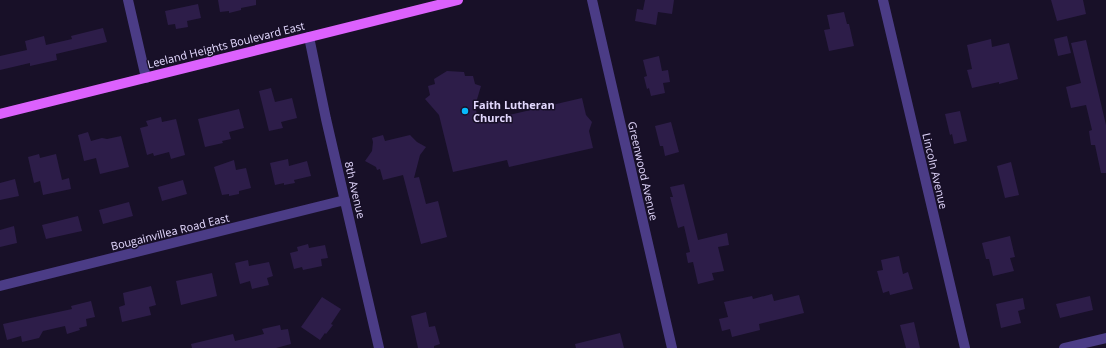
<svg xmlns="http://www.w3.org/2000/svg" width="1106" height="348" viewBox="0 0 1106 348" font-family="'Open Sans',sans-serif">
<rect width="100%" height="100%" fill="#181028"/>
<path fill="#2d1d49" d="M218,0H256V5L241,8V10L229,13V11L220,12Z
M645,0H674L672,14L658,12L656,25L635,21L637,9L643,10Z
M1051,0H1083L1086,14L1057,21Z
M198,4L201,18L187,21L188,27L176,29L175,24L168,25L165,11Z
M844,12L847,24H849L854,46L829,51L824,30L830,29L827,15Z
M103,28L107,42L56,54L57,60L30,66V63L0,70V56L27,50L25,41L44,36L46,45L72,39L71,36Z
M1067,36L1071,53L1058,56L1054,39Z
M991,39L992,47L1009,43L1018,79L999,84V82L972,88L967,70L972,69L967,45Z
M1086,40L1106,125V173H1101L1095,145H1091L1089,131L1092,130L1086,105L1071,108L1066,87L1081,83L1071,43Z
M659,56L662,71L668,70L670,82L663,83L665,93L651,96L649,88L647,89L644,77L647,76L643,60Z
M447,71L464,72L465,76H473L475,84L481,86L475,106L479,122L582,98L586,115L592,122L589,131L593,148L509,167L507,160L453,172L439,115L425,99L430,95L428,86L435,84L434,79Z
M271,88L275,102L292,98L297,118L281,122L283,128L269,131L259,91Z
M239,109L244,128L229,132L231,139L222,141L223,143L205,147L198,119Z
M960,111L967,141L954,144L952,134L950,135L945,114Z
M161,117L162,122L176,119L185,155L171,159L169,152L154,156L153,153L147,155L140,128L148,126L146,121Z
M671,122L679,152L665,156L663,146H660L655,126Z
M88,132L91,141L102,138L107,139L121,136L129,167L100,174L96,158L84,161L78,135Z
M383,135L385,141L410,135L417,142L426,147L420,155L414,178L419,177L426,204L438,201L447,237L421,244L403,175L383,180L380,169L377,170L376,167L365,161L372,151L373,142L372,138Z
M39,154L40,158L56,154L62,180L69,178L71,189L43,195L40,181L34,183L28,157Z
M288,159L289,166L307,161L311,176L294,180L295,183L284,185V183L275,185L270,163Z
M234,160L236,170L246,168L251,188L239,191V194L229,196V194L222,195L214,167Z
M1011,162L1019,195L1005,198L997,166Z
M15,179L19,196L0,200V183Z
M183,180L187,194L162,201L158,187Z
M684,184L698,240L727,233L729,245L718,247L724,271L712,273L714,280L698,284L693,262L688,263L686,253L690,252L684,226L678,228L670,197H673L670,187Z
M129,202L133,216L103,224L99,210Z
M78,216L82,231L46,239L42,225Z
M14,226L17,243L0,247V230Z
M1010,236L1015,257L1010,258L1014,271L993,276L989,259H986L982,243Z
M308,244L309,248L325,245L328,258L321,259L322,266L303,270L302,267L294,269L290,253L298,251L297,247Z
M899,256L903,274L908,272L913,289L890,295L889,291L883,293L877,271L883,270L881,260Z
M248,260L249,266L269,262L273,276L267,278L269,285L252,289L250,281L240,284L235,263Z
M212,273L217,296L181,305L176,281Z
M151,286L156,305L149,307L151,315L122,322L119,307L125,305L123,293Z
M772,294L774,301L799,295L804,313L759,324L760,330L732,337L730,329L722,331L719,319L728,317L724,302L752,296L753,299Z
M1090,296L1093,310L1060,318L1056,304Z
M322,297L341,309L331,324L333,325L326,334L325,333L320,340L301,327Z
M1023,298L1025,309L1018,311L1021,323L1001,328L996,304Z
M91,301L95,317L86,319L87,326L79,328L80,330L67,334L65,326L43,331L39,338L22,342L21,336L7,340L3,324L72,309L71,306Z
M426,312L429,327L435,326L440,344L434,346V348H418L411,316Z
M914,322L920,348H906L900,325Z
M280,325L281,330L288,329L291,344L276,348H192L191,344L233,334L235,341L264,334L262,329Z
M620,333L624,348H576L575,344Z"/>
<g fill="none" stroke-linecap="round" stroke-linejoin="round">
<path stroke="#4b3c86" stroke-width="10" d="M128,0L146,78
M592,0L672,348
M883,0L965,348
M309,37L326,119L379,348
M0,286L345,200
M1064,348L1106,338"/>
<path stroke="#dc61fd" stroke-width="10" d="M0,114L458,0"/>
</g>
<circle fill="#07bbfb" stroke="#181028" stroke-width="1.5" cx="465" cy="111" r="4"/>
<g text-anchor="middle" stroke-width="3" stroke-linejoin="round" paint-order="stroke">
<g font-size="11" fill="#e3d8fe" stroke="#181028">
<text transform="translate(226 45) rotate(-14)" y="4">Leeland Heights Boulevard East</text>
<text transform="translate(643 171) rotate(77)" y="4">Greenwood Avenue</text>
<text transform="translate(935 171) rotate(77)" y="4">Lincoln Avenue</text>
<text transform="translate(355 190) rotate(77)" y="4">8th Avenue</text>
<text transform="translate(170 232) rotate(-14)" y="4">Bougainvillea Road East</text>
</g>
<g font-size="11" font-weight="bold" fill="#e3d8fe" stroke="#181028" text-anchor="start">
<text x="473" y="109">Faith Lutheran<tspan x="473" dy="13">Church</tspan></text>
</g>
</g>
</svg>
